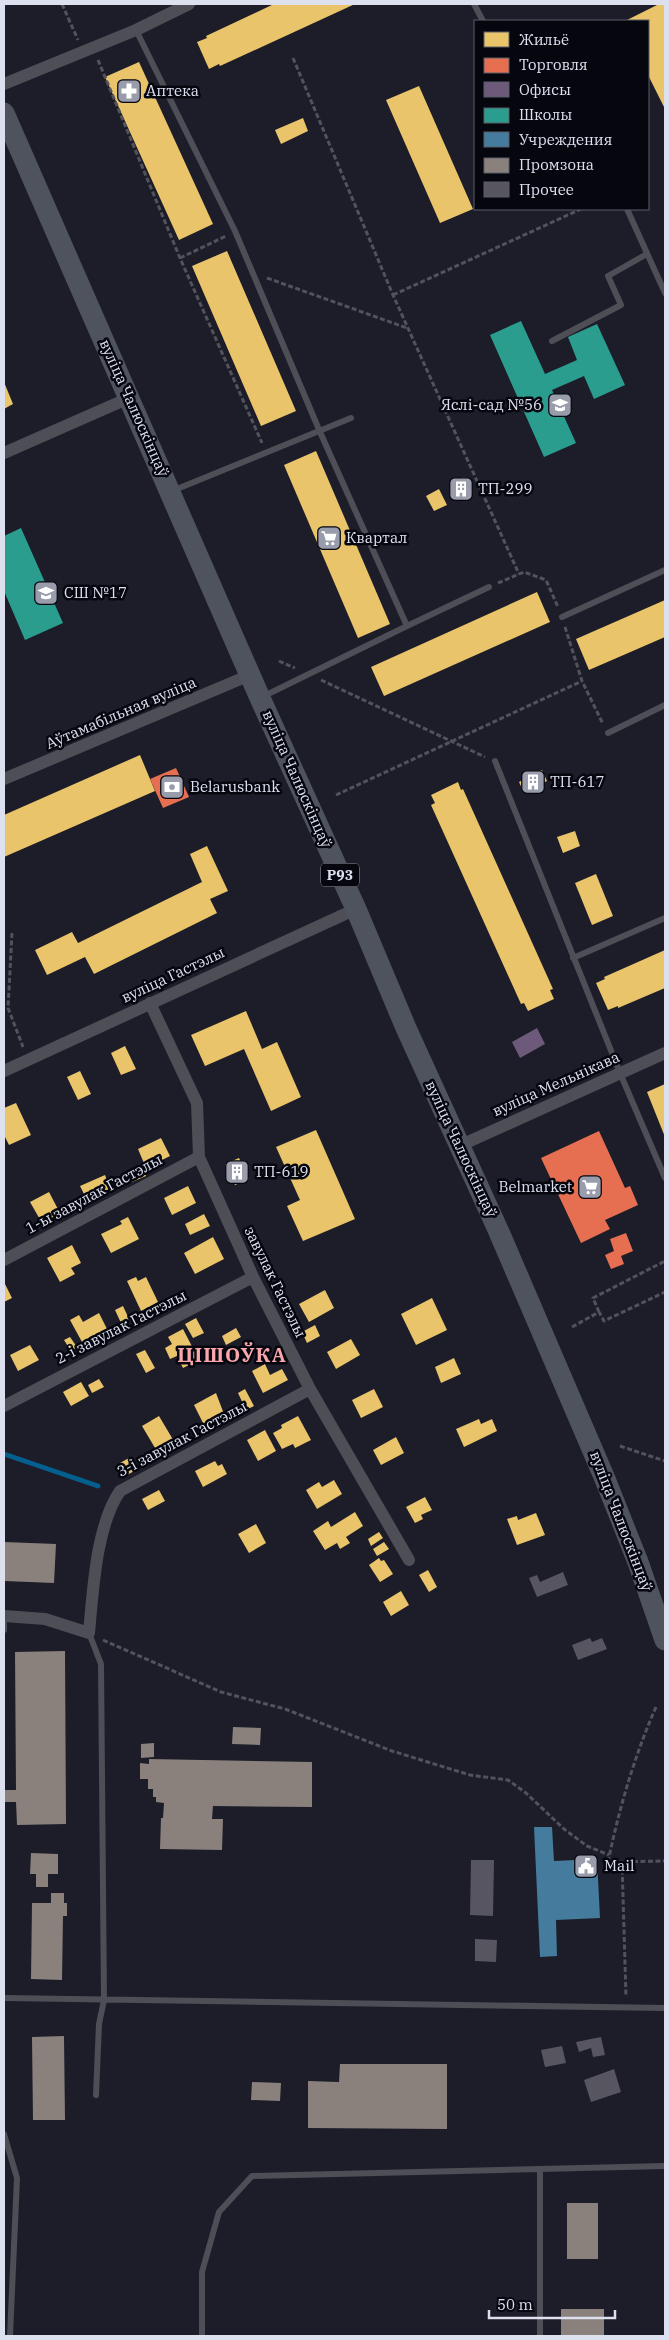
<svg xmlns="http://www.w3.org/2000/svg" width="669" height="2340" viewBox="0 0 669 2340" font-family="'IBM Plex Serif',serif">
<rect width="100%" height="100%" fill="#1c1d29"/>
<path fill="#e9c46a" d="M274,4H355L220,66L219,64L209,69L197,42L207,38L206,36Z
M659,4H665V109L648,75V21H625Z
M139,62L213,224L179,240L105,77Z
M419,86L473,209L440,223L386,100Z
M303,118L308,131L281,144L275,130Z
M227,251L296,411L261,426L192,266Z
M4,382L13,404L4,409Z
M316,451L390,624L358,638L284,465Z
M464,477L472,493L458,500L450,485Z
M439,489L447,505L434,511L426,496Z
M537,592L550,622L384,696L371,667Z
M665,600V637L589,670L576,639Z
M140,755L155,791L4,857V815Z
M542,770L547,781L524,793L519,782Z
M458,782L461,790L463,789L553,989L550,990L554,999L528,1011L524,1003L521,1004L431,805L435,803L431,795Z
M575,831L580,846L563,853L557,837Z
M207,846L228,891L210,899L217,913L94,974L85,957L47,975L35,950L72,932L78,943L202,882L190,854Z
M596,874L613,916L592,925L575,883Z
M665,950V988L618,1008V1006L608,1010L596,983L605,979L604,977Z
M246,1011L262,1049L277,1042L301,1097L271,1111L244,1049L205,1066L191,1035Z
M125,1046L136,1069L121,1075L111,1053Z
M80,1071L91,1094L78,1100L67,1077Z
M665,1084V1137L647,1092Z
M16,1103L31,1135L9,1145L4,1135V1108Z
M316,1130L355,1219L303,1241L287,1206L300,1200L276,1147Z
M161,1138L170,1156L146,1168L138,1149Z
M239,1158L249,1179L235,1185L225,1164Z
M143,1169L146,1176L132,1182L129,1175Z
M105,1175L110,1189L86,1198L80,1186Z
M188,1186L196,1203L172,1215L164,1198Z
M49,1192L60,1213L42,1223L30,1202Z
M204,1214L210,1226L190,1235L185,1224Z
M128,1217L139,1239L111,1253L101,1234L122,1224L120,1221Z
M213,1237L224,1259L195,1274L184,1253Z
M72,1245L81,1263L71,1268L75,1274L60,1282L47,1258Z
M136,1277L138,1281L146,1277L158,1302L141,1311L127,1281Z
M4,1282L12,1298L4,1302Z
M325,1290L334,1308L309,1322L299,1304Z
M432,1298L447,1330L416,1345L401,1314Z
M123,1306L129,1319L121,1323L115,1310Z
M99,1313L107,1329L82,1342L70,1320L79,1315L83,1322Z
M196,1318L204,1333L193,1338L185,1324Z
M315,1325L320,1336L307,1343L302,1332Z
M236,1328L241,1337L226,1345L222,1336Z
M183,1329L199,1360L183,1368L177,1356L170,1359L165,1348L172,1344L168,1337Z
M70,1337L77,1347L71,1351L64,1340Z
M351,1339L360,1355L336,1369L327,1352Z
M30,1345L39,1360L18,1371L10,1355Z
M145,1350L155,1368L146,1373L136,1354Z
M454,1358L461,1374L441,1383L435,1367Z
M265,1364L270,1375L282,1369L288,1380L263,1393L252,1371Z
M99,1379L104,1387L92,1393L88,1385Z
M81,1382L89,1396L71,1406L63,1392Z
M245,1389L254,1406L246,1410L238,1393Z
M374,1389L383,1407L361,1418L352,1400Z
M216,1393L224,1414L204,1425L194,1405Z
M159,1416L175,1443L158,1453L142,1426Z
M298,1416L311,1440L295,1448L293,1444L282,1449L273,1433L282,1428L281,1425Z
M479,1419L481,1424L492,1419L497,1431L464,1447L456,1429Z
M265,1430L276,1451L258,1461L247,1440Z
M396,1437L404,1453L381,1465L373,1450Z
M129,1458L136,1470L127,1475L120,1463Z
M215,1461L218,1466L222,1464L227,1474L203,1487L195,1471Z
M334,1480L342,1494L317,1509L306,1490L319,1482L322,1487Z
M159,1490L165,1501L148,1510L142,1499Z
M425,1497L432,1510L421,1515L423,1519L415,1523L406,1507Z
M355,1512L363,1526L346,1537L350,1543L340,1549L337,1543L325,1550L313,1531L328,1521L331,1527Z
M536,1513L545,1535L517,1545L507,1519L517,1516L518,1520Z
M256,1524L266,1543L249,1553L238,1534Z
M379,1532L383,1538L371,1546L368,1539Z
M384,1542L389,1549L377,1556L373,1549Z
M379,1558L381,1561L384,1560L393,1574L380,1582L369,1565Z
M428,1570L437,1587L429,1592L419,1575Z
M401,1591L409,1605L391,1616L383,1602Z"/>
<path fill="#e76f51" d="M176,768L189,797L163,808L150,779Z
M599,1131L625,1188L630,1186L638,1205L605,1220L610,1229L581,1243L541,1158Z
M626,1233L633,1251L621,1256L624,1264L611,1269L605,1255L614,1251L610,1239Z"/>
<path fill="#6d597a" d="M537,1028L545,1044L520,1058L512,1042Z"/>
<path fill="#2a9d8f" d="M521,321L545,374L577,360L568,337L597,324L625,385L594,399L584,376L552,390L576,443L544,457L490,335Z
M21,528L63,623L25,640L4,591V536Z"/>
<path fill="#457b9d" d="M534,1827H552L554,1861L597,1859L600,1918L556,1920L557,1956L540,1957Z"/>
<path fill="#8a817c" d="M4,1542L56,1544L54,1583L4,1581Z
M65,1651L66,1824L17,1825L16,1802H4V1790H16L15,1652Z
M233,1727L261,1728L260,1745L232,1744Z
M154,1743V1757L141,1758V1744Z
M149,1759L312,1762V1807L213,1806L212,1819H223L222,1850L160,1849L161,1818H163L164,1803L156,1802V1797H153V1789H148V1779H140V1763L149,1764Z
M31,1853L58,1854V1874H48V1887H36V1874H30Z
M51,1893H64V1903H67V1916H63L62,1980L31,1979L32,1903H51Z
M64,2036L65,2120H33L32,2037Z
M340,2064H447V2129L308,2128V2081L339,2082Z
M252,2082L281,2083L280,2101L251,2100Z
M567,2203H598V2259H567Z
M561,2309H604V2336H561Z"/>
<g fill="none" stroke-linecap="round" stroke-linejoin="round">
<path stroke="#035f8d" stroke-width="5" d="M4,1454L98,1486"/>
</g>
<path fill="#575660" d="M563,1572L568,1585L537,1597L529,1578L537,1575L540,1582Z
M590,1638L592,1642L602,1638L607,1649L578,1660L572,1645Z
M471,1860H494L493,1916L470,1915Z
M475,1939L497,1940L496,1962L475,1961Z
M601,2037L605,2055L593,2057L591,2048L579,2052L576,2042Z
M562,2046L566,2063L545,2067L541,2050Z
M614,2069L621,2092L591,2102L584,2080Z"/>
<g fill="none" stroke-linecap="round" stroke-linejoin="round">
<path stroke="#52535a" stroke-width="3" stroke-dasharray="5 2.5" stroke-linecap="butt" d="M62,4L78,40
M293,58L393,295L519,574
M98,60L180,258L262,443
M180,258L226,236
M267,278L407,328
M393,295L581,209
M498,583L524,572L546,580L558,607
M565,627L582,681L603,724
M279,661L295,668
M321,680L485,757
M336,795L582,681
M12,933L8,1008L23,1047
M599,1312L593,1298L665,1261
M572,1327L599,1312L604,1321L665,1292
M620,1446L665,1461
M103,1640L221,1692L285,1709L392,1751L470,1775L508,1780L526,1793L564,1829L587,1846L609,1855
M656,1707C634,1757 619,1809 608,1862L665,1861
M622,1862L626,1997"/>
<path stroke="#4d4e56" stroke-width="6" d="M474,4L483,21
M136,30L235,231L320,432L407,626L264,696
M627,209L665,293
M552,341L621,305L608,276L647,254
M172,491L351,418
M562,617L665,570
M407,626L489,587
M608,733L665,705
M495,761L620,1073L665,1178
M573,958L665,918
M4,1630V1616
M89,1633L101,1664L104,2000L99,2024L96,2095
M4,1998L665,2008
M4,2134L17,2178L10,2336
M540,2169V2336
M202,2336V2272L219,2212L252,2176L665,2166"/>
<path stroke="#4d4e56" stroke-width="12" d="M4,84L136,30L189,4
M4,453L129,398
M4,779L250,675
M150,1003L197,1103L199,1157L253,1277L310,1389L409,1560
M4,1071L356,909
M459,1146L665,1053
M4,1260L199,1157
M4,1406L253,1277
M4,1616L45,1619L89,1633C93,1590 96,1526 120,1491L310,1389"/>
<path stroke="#4f535e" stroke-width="21" d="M4,113L260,698L356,909L406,1028L499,1232L605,1479L638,1562L665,1640"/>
</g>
<defs>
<g id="pharmacy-square" transform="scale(1.25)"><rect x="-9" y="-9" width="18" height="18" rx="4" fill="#999caa" stroke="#05060e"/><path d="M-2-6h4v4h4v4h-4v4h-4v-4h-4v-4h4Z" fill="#fff"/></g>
<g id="school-square" transform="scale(1.25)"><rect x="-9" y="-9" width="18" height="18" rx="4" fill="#999caa" stroke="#05060e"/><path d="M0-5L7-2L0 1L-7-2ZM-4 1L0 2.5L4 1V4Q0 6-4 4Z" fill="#fff"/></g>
<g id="building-square" transform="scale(1.25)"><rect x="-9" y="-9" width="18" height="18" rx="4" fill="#999caa" stroke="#05060e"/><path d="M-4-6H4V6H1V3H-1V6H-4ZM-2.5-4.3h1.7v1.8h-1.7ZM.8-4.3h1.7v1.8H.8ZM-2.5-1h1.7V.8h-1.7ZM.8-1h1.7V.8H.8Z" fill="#fff"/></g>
<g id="supermarket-square" transform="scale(1.25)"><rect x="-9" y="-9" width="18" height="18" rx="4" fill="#999caa" stroke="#05060e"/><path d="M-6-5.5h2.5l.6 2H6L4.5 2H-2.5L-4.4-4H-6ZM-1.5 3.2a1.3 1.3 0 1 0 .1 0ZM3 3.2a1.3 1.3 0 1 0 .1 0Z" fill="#fff"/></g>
<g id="bank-square" transform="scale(1.25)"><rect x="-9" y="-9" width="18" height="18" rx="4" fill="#999caa" stroke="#05060e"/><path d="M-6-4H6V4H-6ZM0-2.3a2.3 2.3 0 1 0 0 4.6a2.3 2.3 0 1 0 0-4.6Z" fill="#fff"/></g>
<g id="civic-square" transform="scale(1.25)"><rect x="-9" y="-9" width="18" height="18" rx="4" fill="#999caa" stroke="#05060e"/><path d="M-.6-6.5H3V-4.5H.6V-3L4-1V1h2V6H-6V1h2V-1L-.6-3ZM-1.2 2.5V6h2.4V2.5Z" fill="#fff"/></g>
</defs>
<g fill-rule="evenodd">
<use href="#pharmacy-square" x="129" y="91"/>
<use href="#school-square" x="560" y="405"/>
<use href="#building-square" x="461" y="489"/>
<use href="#supermarket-square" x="329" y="538"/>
<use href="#school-square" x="46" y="593"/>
<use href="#building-square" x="533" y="782"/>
<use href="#bank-square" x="172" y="787"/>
<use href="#building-square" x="237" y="1172"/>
<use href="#supermarket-square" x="590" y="1187"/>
<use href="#civic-square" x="586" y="1866"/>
</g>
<g text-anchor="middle" stroke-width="5" stroke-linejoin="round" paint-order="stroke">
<rect fill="#05060e" stroke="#9c9fac" stroke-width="1" x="321" y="863.5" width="38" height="23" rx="4"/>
<g font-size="14" font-weight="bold" fill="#dde0ef">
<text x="340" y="880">Р93</text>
</g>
<g font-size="15" fill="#dde0ef" stroke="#05060e" text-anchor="start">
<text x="146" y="96">Аптека</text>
<text x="542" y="410" text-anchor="end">Яслі-сад №56</text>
<text x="478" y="494">ТП-299</text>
<text x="346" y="543">Квартал</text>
<text x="64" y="598">СШ №17</text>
<text x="550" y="787">ТП-617</text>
<text x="190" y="792">Belarusbank</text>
<text x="254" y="1177">ТП-619</text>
<text x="572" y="1192" text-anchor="end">Belmarket</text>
<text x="604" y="1871">Mail</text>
</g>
<g font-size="15" fill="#dde0ef" stroke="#05060e">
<text transform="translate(134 408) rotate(66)" y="5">вуліца Чалюскінцаў</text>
<text transform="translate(121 713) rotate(-23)" y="5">Аўтамабільная вуліца</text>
<text transform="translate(297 779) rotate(66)" y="5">вуліца Чалюскінцаў</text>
<text transform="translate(173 975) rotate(-25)" y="5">вуліца Гастэлы</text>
<text transform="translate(556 1084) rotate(-24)" y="5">вуліца Мельнікава</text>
<text transform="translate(461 1149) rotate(65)" y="5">вуліца Чалюскінцаў</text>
<text transform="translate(94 1194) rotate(-28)" y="5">1-ы завулак Гастэлы</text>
<text transform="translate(275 1282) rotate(64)" y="5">завулак Гастэлы</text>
<text transform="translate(121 1327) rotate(-27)" y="5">2-і завулак Гастэлы</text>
<text transform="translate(182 1439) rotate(-28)" y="5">3-і завулак Гастэлы</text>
<text transform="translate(621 1521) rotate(69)" y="5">вуліца Чалюскінцаў</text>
</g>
<g font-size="20" font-weight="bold" letter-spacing="1" fill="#faa6ad" stroke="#05060e">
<text x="232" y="1362">ЦІШОЎКА</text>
</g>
</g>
<rect width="669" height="2340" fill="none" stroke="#dde0ef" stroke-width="10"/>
<rect x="474" y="20" width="175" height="190" fill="#05060e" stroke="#5b5d68"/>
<rect x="484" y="32" width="25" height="15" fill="#e9c46a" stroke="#5b5d68"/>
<text x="519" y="45" font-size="15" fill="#dde0ef">Жильё</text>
<rect x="484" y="58" width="25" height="15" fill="#e76f51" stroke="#5b5d68"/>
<text x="519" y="70" font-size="15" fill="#dde0ef">Торговля</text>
<rect x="484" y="82" width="25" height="15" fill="#6d597a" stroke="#5b5d68"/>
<text x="519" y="95" font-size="15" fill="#dde0ef">Офисы</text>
<rect x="484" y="108" width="25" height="15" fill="#2a9d8f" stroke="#5b5d68"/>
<text x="519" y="120" font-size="15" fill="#dde0ef">Школы</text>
<rect x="484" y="132" width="25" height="15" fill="#457b9d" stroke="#5b5d68"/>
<text x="519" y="145" font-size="15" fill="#dde0ef">Учреждения</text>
<rect x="484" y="158" width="25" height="15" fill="#8a817c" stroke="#5b5d68"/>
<text x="519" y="170" font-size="15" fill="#dde0ef">Промзона</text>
<rect x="484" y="182" width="25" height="15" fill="#575660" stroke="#5b5d68"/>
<text x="519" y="195" font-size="15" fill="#dde0ef">Прочее</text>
<path d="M489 2310v8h126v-8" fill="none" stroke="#dde0ef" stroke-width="2.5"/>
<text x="497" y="2310" font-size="15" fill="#dde0ef" stroke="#05060e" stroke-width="4" paint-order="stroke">50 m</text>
</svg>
